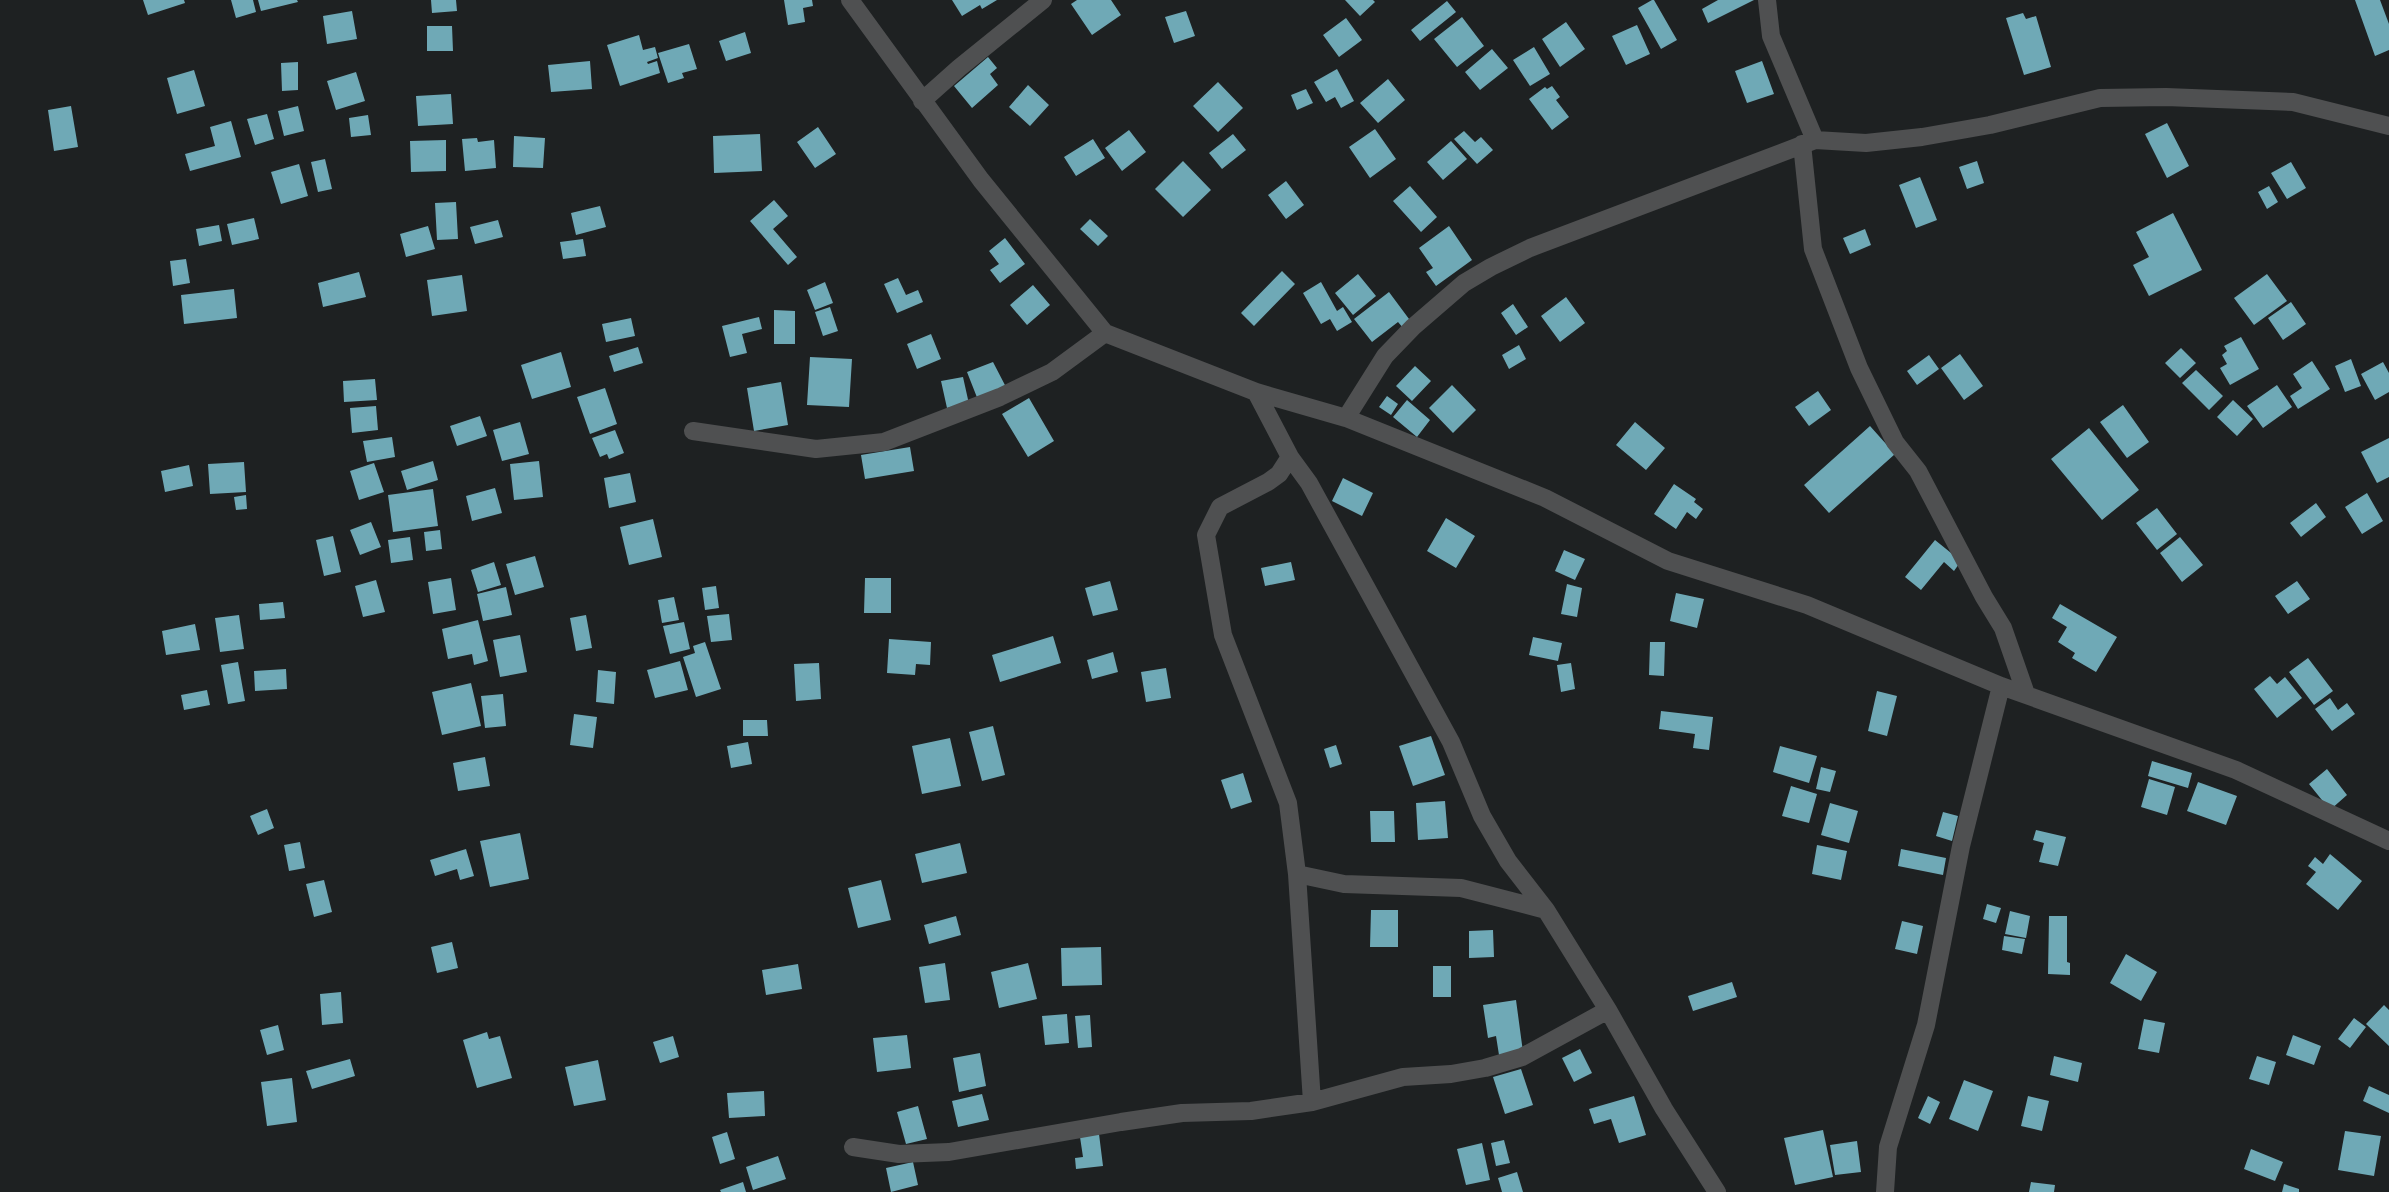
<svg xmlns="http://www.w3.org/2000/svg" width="2389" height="1192" viewBox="0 0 2389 1192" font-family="Karla,sans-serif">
<rect width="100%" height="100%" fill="#1e2122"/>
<path fill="#6fa9b6" d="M143,0H184L185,3L148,15Z
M231,0H253L256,12L236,18Z
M258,0H297L298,2L261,11Z
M431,0H456L457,11L432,13Z
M784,0H812L813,6L803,8L805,22L788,25Z
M952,0H997L982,9L980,5L962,16Z
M1077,0H1111L1121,15L1092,35L1071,4Z
M1345,0H1373L1375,2L1360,16Z
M1652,0H1654L1677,40L1661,49L1638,8Z
M1718,0H1754L1708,23L1702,9Z
M2355,0H2380L2389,24V50L2375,56Z
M1447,1L1456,12L1420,41L1411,30Z
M352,11L357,39L327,44L323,16Z
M1186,11L1195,36L1174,43L1165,17Z
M2023,13L2026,19L2036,16L2051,67L2024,75L2006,18Z
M1462,17L1484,46L1457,67L1434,39Z
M1346,18L1362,40L1339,57L1323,35Z
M1566,22L1585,49L1560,67L1542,39Z
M1637,25L1650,54L1626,65L1612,36Z
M427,26H452L453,51H427Z
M745,32L751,53L726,61L719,41Z
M639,35L643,50L655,47L658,58L647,62L648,64L657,61L660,73L620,86L607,45Z
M689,44L697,69L682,73L684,78L668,83L658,53Z
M1534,47L1550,74L1530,86L1513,60Z
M1492,49L1508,68L1480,90L1465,72Z
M988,57L997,68L990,74L998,85L972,108L954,86Z
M590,61L592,89L551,92L548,65Z
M1762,61L1774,94L1747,103L1735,71Z
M298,62V90L282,91L281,63Z
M1337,69L1354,101L1341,108L1335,97L1326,102L1314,82Z
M194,70L205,106L177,114L167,78Z
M356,72L365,101L336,110L327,81Z
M1388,79L1405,100L1378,123L1360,103Z
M1218,82L1243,108L1218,132L1193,106Z
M1028,85L1049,105L1030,126L1009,107Z
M1552,86L1560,97L1556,100L1569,117L1552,130L1529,99L1545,87L1547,89Z
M1306,89L1313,103L1297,110L1291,95Z
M451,94L453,124L418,126L416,96Z
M71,106L78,147L54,151L48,110Z
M298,106L304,131L284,136L278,111Z
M267,114L274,139L255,145L247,119Z
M368,115L371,135L351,137L349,118Z
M231,121L241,157L190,171L185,154L215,146L210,127Z
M2167,123L2189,166L2167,178L2145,134Z
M818,127L836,154L815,168L797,142Z
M1375,129L1396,159L1370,178L1349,147Z
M1129,130L1146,152L1122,171L1105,148Z
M1464,131L1475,142L1481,137L1493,150L1477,164L1454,139Z
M760,134L762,171L714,173L713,136Z
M1233,134L1246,150L1222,169L1209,153Z
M514,136L545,138L543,168L513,167Z
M477,138L478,142L494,140L496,168L465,171L462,139Z
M1093,139L1105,158L1076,176L1064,157Z
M446,140V171L411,172L410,141Z
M1451,141L1467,159L1443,180L1427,162Z
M325,159L332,189L318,192L311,162Z
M1183,161L1211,190L1183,217L1155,189Z
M1977,161L1984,183L1967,189L1959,167Z
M2291,162L2306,188L2287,199L2271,173Z
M299,164L308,196L281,204L271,172Z
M1920,177L1937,220L1916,228L1899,185Z
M1286,181L1304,205L1286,219L1268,195Z
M1410,186L1437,217L1421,232L1393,201Z
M2269,186L2278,202L2267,209L2258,192Z
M774,200L788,216L773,229L797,257L788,265L750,221Z
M456,202L458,239L437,240L435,203Z
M600,206L606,227L576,235L571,213Z
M2173,213L2202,270L2149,296L2133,265L2149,257L2136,232Z
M254,218L259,239L232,245L227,224Z
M1090,219L1108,236L1098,246L1080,229Z
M498,220L503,237L475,244L470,227Z
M219,225L222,241L199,246L196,229Z
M428,226L435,249L406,257L400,234Z
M1449,226L1472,260L1436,286L1426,272L1433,268L1419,248Z
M1865,229L1871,245L1850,254L1843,238Z
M1005,238L1025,264L1000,283L990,270L999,264L989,251Z
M583,239L586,256L563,259L560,242Z
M186,259L190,283L173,286L170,261Z
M1282,271L1295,284L1254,326L1241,313Z
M359,272L366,297L323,307L318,283Z
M1358,274L1376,296L1353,315L1335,293Z
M2267,274L2287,301L2254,325L2234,298Z
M462,275L467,311L432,316L427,280Z
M898,278L906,295L918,290L923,302L897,313L884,284Z
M825,282L833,303L815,310L807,290Z
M1321,282L1337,311L1343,307L1352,322L1337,331L1330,319L1321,324L1303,293Z
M1033,285L1050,305L1027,325L1010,305Z
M234,289L237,318L184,324L181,295Z
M1389,292L1412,323L1404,329L1398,322L1372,342L1354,319Z
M1566,297L1585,323L1560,342L1541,316Z
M2291,302L2306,324L2283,340L2268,318Z
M1513,304L1528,327L1516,335L1501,313Z
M830,307L838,331L823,336L815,312Z
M774,310L795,311V344H774Z
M759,317L762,329L742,334L747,353L730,357L722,326Z
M631,318L635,336L606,342L602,324Z
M931,334L941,359L917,369L907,344Z
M2241,337L2259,369L2230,385L2220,368L2227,364L2222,355L2227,351L2224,346Z
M1519,345L1526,359L1509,369L1502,355Z
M638,347L643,363L614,372L609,356Z
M2181,348L2196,363L2180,378L2165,363Z
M561,352L571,387L532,399L521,365Z
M1960,354L1983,386L1964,400L1941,368Z
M1929,355L1939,369L1917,385L1907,371Z
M810,357L852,359L849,407L807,405Z
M2351,359L2361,386L2345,392L2335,366Z
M2312,361L2330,389L2298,409L2290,396L2302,388L2293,374Z
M993,362L1007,389L978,400L967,372Z
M2383,362L2389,373V392L2375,400L2361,374Z
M1415,366L1431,381L1412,401L1396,386Z
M2196,370L2223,396L2209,410L2182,383Z
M963,377L969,404L947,408L941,381Z
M375,379L377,400L344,402L343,381Z
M781,382L788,425L754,431L747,388Z
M1452,385L1476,410L1453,433L1429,408Z
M2277,385L2292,407L2263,428L2247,406Z
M605,388L617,424L590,434L577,397Z
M1818,391L1831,410L1809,426L1795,407Z
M1387,396L1398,404L1391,415L1379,407Z
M1029,398L1054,441L1028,457L1002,414Z
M1407,400L1430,420L1417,437L1393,417Z
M2233,400L2253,419L2237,436L2217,417Z
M2123,405L2149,442L2127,458L2100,422Z
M376,406L378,430L352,433L350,408Z
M480,416L487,436L457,446L450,426Z
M520,422L529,454L502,461L493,430Z
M1635,422L1665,448L1646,470L1616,445Z
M1870,426L1895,454L1829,513L1804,485Z
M2089,428L2139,490L2102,520L2051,459Z
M615,430L624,453L609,459L607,454L600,457L592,438Z
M392,437L395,457L367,462L363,441Z
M2389,438V477L2377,483L2361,452Z
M910,447L914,471L865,479L861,455Z
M433,461L438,480L407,490L401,471Z
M539,461L543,497L514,500L510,464Z
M244,462L246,492L210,494L208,464Z
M374,463L384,492L359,500L350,471Z
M189,465L193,486L165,492L161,471Z
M630,473L636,502L609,508L604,478Z
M1343,478L1373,493L1362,516L1332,501Z
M1674,484L1696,499L1694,502L1703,509L1696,519L1687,512L1676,529L1654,514Z
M495,488L502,513L472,521L466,496Z
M433,489L438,526L393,532L388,495Z
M2367,493L2383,521L2362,534L2345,507Z
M246,495L247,509L236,510L234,497Z
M2316,503L2326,517L2301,537L2290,523Z
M2157,508L2177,534L2157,550L2136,523Z
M1446,518L1475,536L1456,568L1427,551Z
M653,519L662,557L629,565L620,527Z
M371,522L381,547L360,555L350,530Z
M440,530L442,549L426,551L424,532Z
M333,536L341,572L324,576L316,540Z
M410,537L413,560L391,563L388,540Z
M2180,537L2203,565L2182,582L2160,553Z
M1935,540L1961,561L1954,571L1944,562L1921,590L1905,577Z
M1564,550L1585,559L1575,580L1555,571Z
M535,556L544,587L515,595L506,564Z
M494,562L501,585L478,592L471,570Z
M1291,562L1295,580L1265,586L1261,568Z
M451,578L456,610L433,614L428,582Z
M865,578H891V613H864Z
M376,580L385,612L363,617L355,586Z
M1110,581L1118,610L1093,616L1085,588Z
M2297,581L2310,599L2288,614L2275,596Z
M1567,584L1582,588L1577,617L1561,614Z
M716,586L719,608L705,610L702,588Z
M506,587L512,615L483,621L477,594Z
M1676,593L1704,599L1697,628L1670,621Z
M674,597L679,620L662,623L658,600Z
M283,602L285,618L260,620L259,604Z
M2060,604L2117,637L2096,672L2072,658L2075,653L2058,642L2067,627L2052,618Z
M729,614L732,640L711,642L707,616Z
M239,615L244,649L220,652L215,618Z
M586,615L592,648L576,651L570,618Z
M478,620L488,661L474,665L472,654L448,659L442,629Z
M684,622L690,649L670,654L663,626Z
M195,624L200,650L166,655L162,631Z
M520,635L527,672L500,677L493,640Z
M1053,636L1061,663L1000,682L992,655Z
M1533,637L1562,643L1558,661L1529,655Z
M889,639L931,642L930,665L916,664L915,675L887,673Z
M705,642L721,689L696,697L683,657L695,653L693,646Z
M1650,642H1665L1664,676L1649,675Z
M1113,652L1118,672L1092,679L1087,660Z
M2308,658L2333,691L2314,705L2289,672Z
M680,661L688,690L655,698L647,670Z
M238,662L245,701L228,704L221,665Z
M819,663L821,699L796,701L794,664Z
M1571,663L1575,689L1561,692L1557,665Z
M1166,668L1171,698L1146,702L1141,672Z
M286,669L287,689L255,691L254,671Z
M598,670L616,672L614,704L596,702Z
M2270,676L2277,684L2285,677L2302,698L2277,718L2254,689Z
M471,683L481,726L442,735L432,692Z
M207,690L210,705L184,710L181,695Z
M1877,691L1897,696L1887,736L1868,731Z
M503,694L506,726L485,728L481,696Z
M2330,698L2338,710L2347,703L2355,714L2332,731L2315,709Z
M1661,711L1713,717L1709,750L1693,748L1695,734L1659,729Z
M574,714L597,717L593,748L570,745Z
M743,720H767L768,736H743Z
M993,726L1005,775L982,781L969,732Z
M1431,736L1445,775L1413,786L1399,746Z
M950,738L961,786L922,794L912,746Z
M748,742L752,764L731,768L727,746Z
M1336,745L1342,764L1330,768L1324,749Z
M1780,746L1817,756L1809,783L1773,772Z
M485,757L490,786L458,791L453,763Z
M2152,761L2192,773L2188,788L2148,776Z
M1821,767L1836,771L1830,792L1816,789Z
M2327,769L2347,795L2330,810L2309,784Z
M1243,773L1252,802L1231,809L1221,780Z
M2149,779L2175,787L2167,815L2141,807Z
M2198,782L2237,796L2226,825L2187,811Z
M1791,786L1817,794L1809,823L1782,816Z
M1445,801L1448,838L1418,840L1416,803Z
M1830,803L1858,811L1849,843L1821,835Z
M267,809L274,828L258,835L250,816Z
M1370,811H1394L1395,842H1371Z
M1943,812L1958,816L1952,841L1936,836Z
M2036,830L2066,837L2058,866L2039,862L2044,843L2033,840Z
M520,833L529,879L490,887L480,841Z
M300,842L305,868L289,871L284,845Z
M960,843L967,873L922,883L915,854Z
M1817,845L1847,851L1841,880L1812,874Z
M466,849L474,876L460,880L457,869L435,876L430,860Z
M1901,849L1946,858L1943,875L1898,866Z
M2330,854L2362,881L2338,910L2306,884L2316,872L2308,866L2315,857L2323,864Z
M324,880L332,912L314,917L306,884Z
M881,880L891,920L858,928L848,888Z
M1987,904L2001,908L1996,923L1983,919Z
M1371,910H1398V947H1370Z
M2010,911L2030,916L2026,938L2005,934Z
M956,916L961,935L929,944L924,925Z
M2049,916H2067V962L2070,963V975L2048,974Z
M1902,921L1923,926L1917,954L1895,949Z
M1493,930L1494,957L1469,958V931Z
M2004,936L2025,939L2022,954L2002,950Z
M452,942L458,968L437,973L431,947Z
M1101,947L1102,985L1062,986L1061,948Z
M2126,954L2157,972L2141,1001L2110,983Z
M945,963L950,1000L925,1003L919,967Z
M1028,963L1037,999L999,1008L991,972Z
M798,964L802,989L766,995L762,970Z
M1433,966H1451V997H1433Z
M1732,982L1737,997L1693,1011L1688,996Z
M341,992L343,1023L322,1025L320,994Z
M1516,1000L1523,1052L1499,1055L1496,1036L1488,1038L1483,1005Z
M2384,1005L2389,1010V1046L2366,1024Z
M1067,1014L1069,1043L1045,1045L1042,1016Z
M1090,1015L1092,1047L1078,1048L1075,1016Z
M2354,1018L2366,1027L2350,1048L2338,1039Z
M2144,1019L2165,1023L2159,1053L2138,1049Z
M278,1025L284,1050L267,1055L260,1030Z
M487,1032L489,1039L500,1036L512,1078L477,1088L463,1040Z
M907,1035L911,1068L877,1072L873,1038Z
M2293,1035L2321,1046L2314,1065L2286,1055Z
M673,1036L679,1057L660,1063L653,1042Z
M1580,1049L1592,1073L1574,1082L1562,1058Z
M980,1053L986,1086L959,1092L953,1058Z
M2054,1056L2082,1063L2078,1082L2050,1075Z
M2257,1056L2276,1062L2269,1085L2249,1079Z
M350,1059L355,1076L312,1089L306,1071Z
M598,1060L606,1100L574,1106L565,1067Z
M1521,1069L1533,1105L1505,1114L1493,1077Z
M292,1078L297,1122L267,1126L261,1082Z
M1964,1080L1993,1091L1978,1131L1949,1119Z
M2369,1086L2389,1095V1113L2363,1101Z
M764,1091L765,1116L729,1118L727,1093Z
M982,1094L989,1120L958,1127L952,1101Z
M1634,1096L1646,1135L1619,1143L1611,1119L1594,1124L1589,1109Z
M1928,1096L1940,1102L1930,1124L1918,1118Z
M2028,1096L2049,1101L2042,1131L2021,1126Z
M918,1106L927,1139L906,1144L897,1112Z
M1823,1130L1833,1177L1795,1185L1784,1138Z
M2345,1131L2381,1136L2374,1176L2338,1170Z
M727,1132L735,1159L720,1164L712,1137Z
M1099,1134L1103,1166L1076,1169L1075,1158L1083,1157L1080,1137Z
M1504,1140L1510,1163L1496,1166L1491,1143Z
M1857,1141L1861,1172L1835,1175L1830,1145Z
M1482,1143L1490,1180L1466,1185L1457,1149Z
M2251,1149L2283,1162L2275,1181L2244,1169Z
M778,1156L786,1179L753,1190L746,1167Z
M913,1162L918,1185L891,1192L886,1168Z
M1517,1172L1523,1192H1502L1498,1178Z
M743,1182L746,1192H721L720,1190Z
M2031,1182L2055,1185L2054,1192H2029Z
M2284,1184L2299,1189V1192H2282Z"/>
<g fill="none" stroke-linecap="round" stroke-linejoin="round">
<path stroke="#4f5051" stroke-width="18" d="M850,0L981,180L1105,333L1256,392L1346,418L1545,498L1668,561L1807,605L2001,686L2236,770L2389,841
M1767,0L1771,36L1815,140
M922,101L959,68L1043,0
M1802,144L1813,249L1859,368L1895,442L1918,471L1984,597L2003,628L2026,694
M1256,392L1290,457L1309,483L1451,742L1482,816L1508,861L1546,910L1608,1010L1664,1109L1717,1192
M1346,418L1385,356L1413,327L1464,283L1491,267L1530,248L1815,140L1866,143L1922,137L1990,125L2100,98L2166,97L2293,102L2389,126
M693,431L816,449L884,442L1000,397L1052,372L1105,333
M1290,457L1279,474L1268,482L1220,507L1206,535L1223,635L1288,803L1297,874L1312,1102
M1297,874L1344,884L1461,888L1546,910
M853,1147L899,1154L949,1152L1121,1122L1182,1113L1251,1111L1312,1102L1403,1077L1451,1074L1485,1068L1522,1057L1608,1010
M1885,1192L1888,1147L1926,1025L1961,846L2001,686"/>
</g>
</svg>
